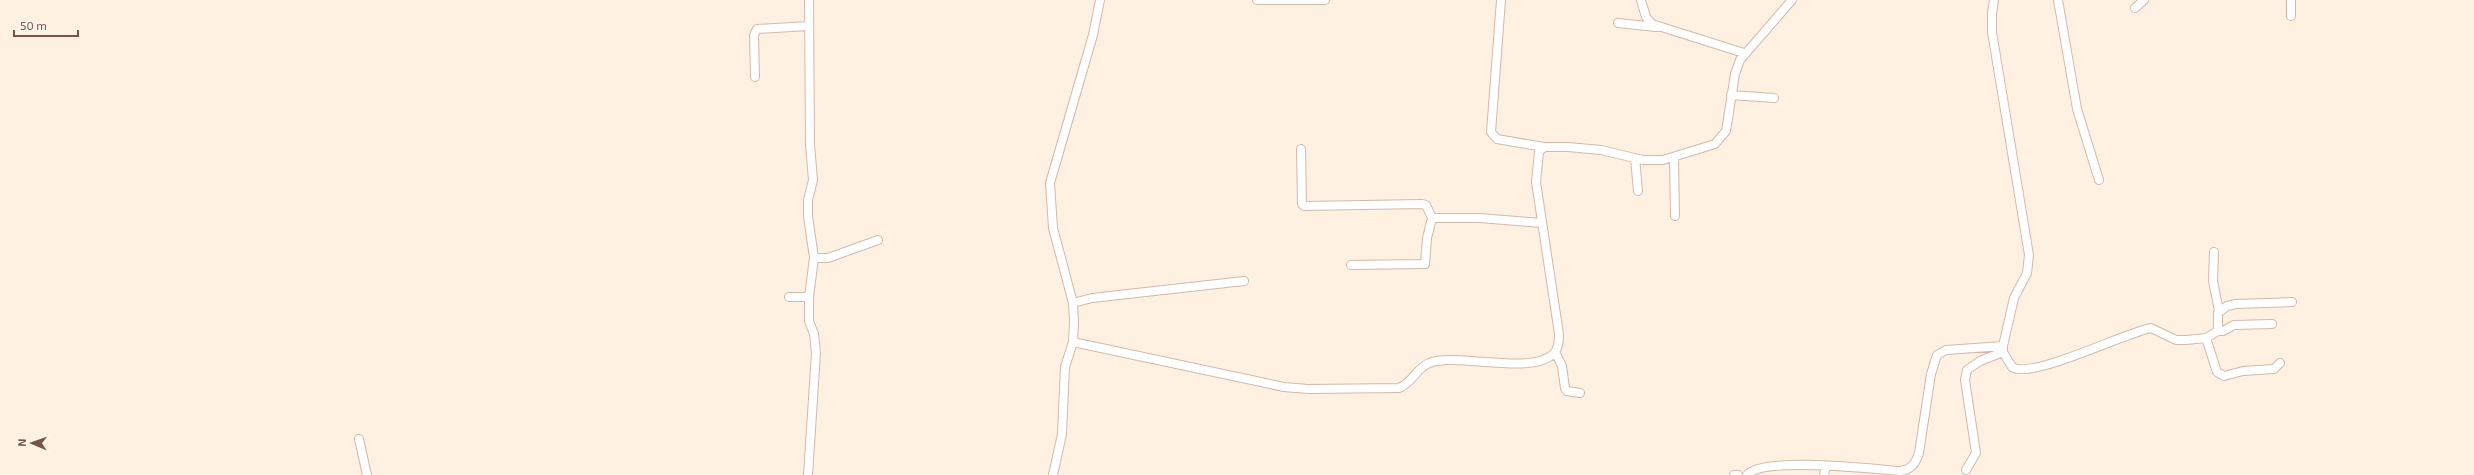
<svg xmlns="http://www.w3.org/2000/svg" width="2474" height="475" viewBox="0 0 2474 475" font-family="'Exo 2',sans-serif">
<rect width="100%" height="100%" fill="#fef1e2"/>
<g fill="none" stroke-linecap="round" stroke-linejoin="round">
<g stroke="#d2b9aa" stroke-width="10">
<path id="minor" d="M1257,0H1325
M1501,0L1491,132L1497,139L1544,147
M1641,0L1646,17L1652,24L1744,53
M1994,0L1992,13V32L2029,255L2027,273L2014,298L2003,346V352L2012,367C2031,380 2124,333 2151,328L2176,340H2186L2206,338L2218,331V313L2227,306L2236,304L2292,302
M2058,0L2077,109L2099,180
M2135,8L2144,0
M2291,16V0
M1618,23L1656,27
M755,77L754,35L757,29L809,26
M1731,95L1774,98
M1301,149L1302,204L1304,206L1422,204L1426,205L1432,218
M1635,158L1638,191
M1674,159L1675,216
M2214,252L2213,281L2219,311
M814,258H828L878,240
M1351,265L1425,264L1427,238L1432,218H1480L1541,223
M789,297H809
M1073,303L1092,298L1244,281
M2218,331H2223L2234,325L2272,324
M2206,338L2217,372L2224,376L2243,371L2274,369L2280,363
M1073,342L1284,387L1308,389L1399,388C1412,383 1417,368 1429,363C1458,352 1535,377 1555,352C1559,347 1559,340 1559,334L1536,182L1539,152L1544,147H1568L1601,150L1643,160H1663L1715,144L1726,131L1735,74L1740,60L1792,0
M1555,352L1562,366L1565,388L1567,391L1580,393
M359,439L367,475
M1966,470L1976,453L1965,380L1967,370L1980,361L2003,352
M808,475L816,353L814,334L809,321V297L814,258L808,216V200L813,180L810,145L809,0
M1053,475L1062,434L1065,367L1073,342L1074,322L1073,303L1053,228L1050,183L1093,35L1100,0
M1734,475H1738
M1747,475C1762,456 1874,469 1900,471C1911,470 1916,463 1919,453L1931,374L1937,355L1946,350L2003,346
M1824,475L1826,466"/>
</g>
<use href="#minor" stroke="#fff" stroke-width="8"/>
</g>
<g transform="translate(32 443) rotate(272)" stroke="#fff5ea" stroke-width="3" paint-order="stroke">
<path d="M0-3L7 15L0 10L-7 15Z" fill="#785446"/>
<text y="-6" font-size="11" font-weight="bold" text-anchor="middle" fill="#785446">N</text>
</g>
<path d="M14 30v6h64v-6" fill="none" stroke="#785446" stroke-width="2"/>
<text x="20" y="30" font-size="12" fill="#785446" stroke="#fff5ea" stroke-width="3" paint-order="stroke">50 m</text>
</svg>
